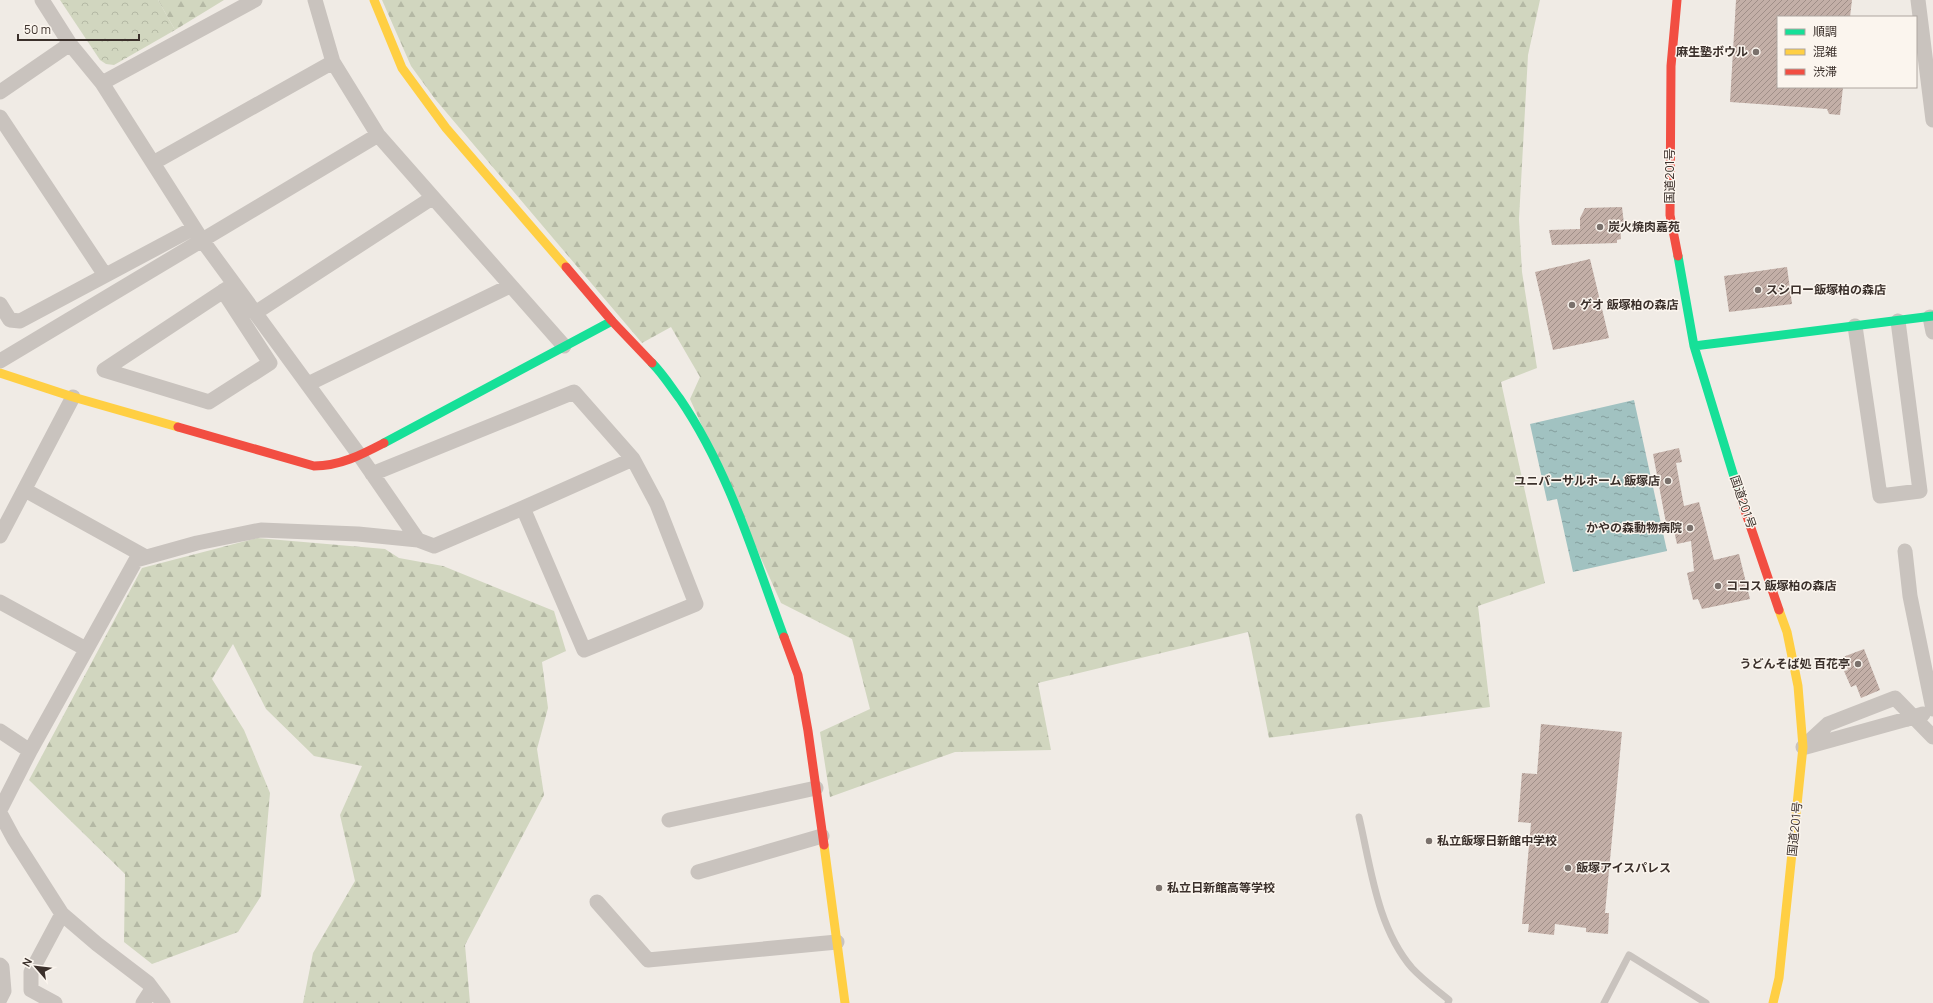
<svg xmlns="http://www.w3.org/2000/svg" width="1933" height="1003" viewBox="0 0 1933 1003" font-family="Manrope,'Noto Sans JP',sans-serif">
<defs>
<pattern id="forest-firs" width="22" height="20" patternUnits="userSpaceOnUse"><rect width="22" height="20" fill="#d1d6bf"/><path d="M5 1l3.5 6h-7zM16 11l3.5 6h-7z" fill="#b4b8a4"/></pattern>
<pattern id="park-crowns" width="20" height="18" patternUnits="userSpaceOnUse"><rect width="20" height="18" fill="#d1d6bf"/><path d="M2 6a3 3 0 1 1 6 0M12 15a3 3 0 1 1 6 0" fill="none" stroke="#b4b8a4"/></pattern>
<pattern id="water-ripples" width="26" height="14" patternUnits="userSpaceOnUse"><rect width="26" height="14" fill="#a1c2c1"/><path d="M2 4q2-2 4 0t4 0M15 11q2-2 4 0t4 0" fill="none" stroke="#849e9d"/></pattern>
<pattern id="building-hatch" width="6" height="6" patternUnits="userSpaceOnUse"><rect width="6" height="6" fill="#c3afa7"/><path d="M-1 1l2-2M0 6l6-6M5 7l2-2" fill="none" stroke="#a08f88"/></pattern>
</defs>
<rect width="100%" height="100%" fill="#f0ebe5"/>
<path fill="url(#forest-firs)" d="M158,0H224L175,30Z
M382,0H1540L1528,55L1519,219L1522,272L1537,368L1501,382L1545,583L1478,606L1490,707L1269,738L1248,632L1038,683L1051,750L955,752L830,797L820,732L870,709L852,639L781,603L690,399L700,377L671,327L642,343L435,99L411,66Z
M257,538L385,549L399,558L443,566L554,611L566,651L542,662L548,708L537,749L544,795L465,945L470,1003H303L313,953L355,881L340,815L362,766L314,756L266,709L233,644L212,679L244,730L270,793L261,896L238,932L152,964L124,942L125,874L29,780L142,568Z"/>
<path fill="url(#park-crowns)" d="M60,0H158L175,30L114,65L106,64L100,60Z"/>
<path fill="url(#water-ripples)" d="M1634,400L1667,551L1573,572L1557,499L1547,501L1530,424Z"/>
<path fill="url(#building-hatch)" d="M1736,0H1852L1850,17H1778V87H1843L1840,115L1829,114L1827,109L1730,102Z
M1622,207L1624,224L1620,225L1621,239L1617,240V243L1552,245L1549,230L1580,229V218L1585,208Z
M1590,259L1609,338L1553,350L1535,272Z
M1787,267L1792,304L1729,312L1724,276Z
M1679,448L1682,462L1676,463L1684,506L1699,502L1714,560L1739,554L1750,599L1702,609L1698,599L1693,600L1687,573L1694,571L1691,541L1677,544L1672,522L1666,523L1653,454Z
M1864,649L1880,690L1861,698L1856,685L1851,687L1844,671L1848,670L1843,657Z
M1541,724L1622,732L1605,913H1609L1608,934L1586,932V928L1555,924L1554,935L1528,932L1529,924H1522L1531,823L1518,822L1522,773L1537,774Z"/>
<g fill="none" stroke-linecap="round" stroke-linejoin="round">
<path stroke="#c9c3be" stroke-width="7" d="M1359,817C1371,868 1377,927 1412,968C1423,980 1437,990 1449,1000L1448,1003
M1604,1003L1629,955L1706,1003"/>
<path stroke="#c9c3be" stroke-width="15" d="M42,0L70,44L102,83L202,240L360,456L418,540
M315,0L333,62L378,135L564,346
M1918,0L1933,120
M102,83L255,0
M0,92L70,44
M0,117L105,275
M153,163L333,62
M223,291L270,363L209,402L104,370L234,284
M0,304L10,320L20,321L194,228
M255,313L432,198
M1930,317L1933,332
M1855,326L1880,496L1920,491L1898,321
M0,361L378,135
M308,384L510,286
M372,474L574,392L633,459L657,504L696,604L584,650L523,508
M25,490L146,557
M0,536L73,397
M1905,551L1910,596L1933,709
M0,602L86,649
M0,731L30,751L136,560L197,543L261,530L358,534L418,540L434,546L523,508L633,459
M1803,747L1828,724L1895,698L1933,737
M1806,747L1907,719
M0,810L30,751
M0,813L14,839L62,914L97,944L148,983L163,1003
M669,820L816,788
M698,872L822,836
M597,902L648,960L837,942
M0,965L2,967L4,991L0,999
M55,1003L31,990V972L62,914
M143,1003L152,989"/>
<path stroke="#16e098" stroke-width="9" d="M1678,256L1694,346L1739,493
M1694,346L1933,316
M652,363C663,374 671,387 680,399C729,471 754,556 784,637
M384,443L612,321"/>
<path stroke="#ffcf43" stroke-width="9" d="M374,0L402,68L446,128L566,267
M0,373L73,397L178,427
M824,845L845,1003
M1773,1003L1779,978L1803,747L1798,686L1787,632L1779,610"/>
<path stroke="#f24e42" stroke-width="9" d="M1677,0L1671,66L1670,215L1678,256
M566,267L612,321L652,363
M178,427L314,466C340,466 361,455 384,443
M1739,493L1779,610
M784,637L798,675L808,731L824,845"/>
<path stroke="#c9c3be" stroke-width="15" d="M1907,719L1923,714"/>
</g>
<g fill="#7a716c" stroke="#fbf5ee" stroke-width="1.5">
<circle cx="1756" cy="52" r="4"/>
<circle cx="1600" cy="227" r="4"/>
<circle cx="1758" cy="290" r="4"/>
<circle cx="1572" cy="305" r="4"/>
<circle cx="1668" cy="481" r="4"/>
<circle cx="1690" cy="528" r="4"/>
<circle cx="1718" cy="586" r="4"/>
<circle cx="1858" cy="664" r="4"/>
<circle cx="1429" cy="841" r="4"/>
<circle cx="1568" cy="868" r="4"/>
<circle cx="1159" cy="888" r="4"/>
</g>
<g text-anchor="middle" stroke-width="3" stroke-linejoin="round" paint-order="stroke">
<g font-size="12" font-weight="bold" fill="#3b302b" stroke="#fbf5ee" text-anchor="start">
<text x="1748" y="56" text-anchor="end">麻生塾ボウル</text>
<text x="1608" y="231">炭火焼肉嘉苑</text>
<text x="1766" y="294">スシロー飯塚柏の森店</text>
<text x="1580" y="309">ゲオ 飯塚柏の森店</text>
<text x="1660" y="485" text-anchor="end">ユニバーサルホーム 飯塚店</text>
<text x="1682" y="532" text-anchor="end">かやの森動物病院</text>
<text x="1726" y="590">ココス 飯塚柏の森店</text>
<text x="1850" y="668" text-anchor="end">うどんそば処 百花亭</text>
<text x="1437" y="845">私立飯塚日新館中学校</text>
<text x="1576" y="872">飯塚アイスパレス</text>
<text x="1167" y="892">私立日新館高等学校</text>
</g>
<g font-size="12" fill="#3b302b" stroke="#fbf5ee">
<text transform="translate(1670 176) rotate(-90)" y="4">国道201号</text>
<text transform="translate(1743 502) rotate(71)" y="4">国道201号</text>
<text transform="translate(1795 829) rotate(-84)" y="4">国道201号</text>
</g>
</g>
<rect x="1777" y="16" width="140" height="72" fill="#fbf5ee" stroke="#aea6a0"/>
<rect x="1785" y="29" width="20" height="6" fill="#16e098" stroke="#aea6a0"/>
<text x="1813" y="36" font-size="12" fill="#3b302b">順調</text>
<rect x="1785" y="49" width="20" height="6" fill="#ffcf43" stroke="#aea6a0"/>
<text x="1813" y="56" font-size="12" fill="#3b302b">混雑</text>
<rect x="1785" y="69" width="20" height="6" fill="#f24e42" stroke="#aea6a0"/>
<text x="1813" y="76" font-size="12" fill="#3b302b">渋滞</text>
<g transform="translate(36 967) rotate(298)" stroke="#fbf5ee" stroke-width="3" paint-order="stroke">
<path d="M0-3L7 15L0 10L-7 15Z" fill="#3b302b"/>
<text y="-6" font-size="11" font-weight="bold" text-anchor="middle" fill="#3b302b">N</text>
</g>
<path d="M18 34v6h121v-6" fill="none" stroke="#3b302b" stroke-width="2"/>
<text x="24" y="34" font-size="12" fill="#3b302b" stroke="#fbf5ee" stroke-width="3" paint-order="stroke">50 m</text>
</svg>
